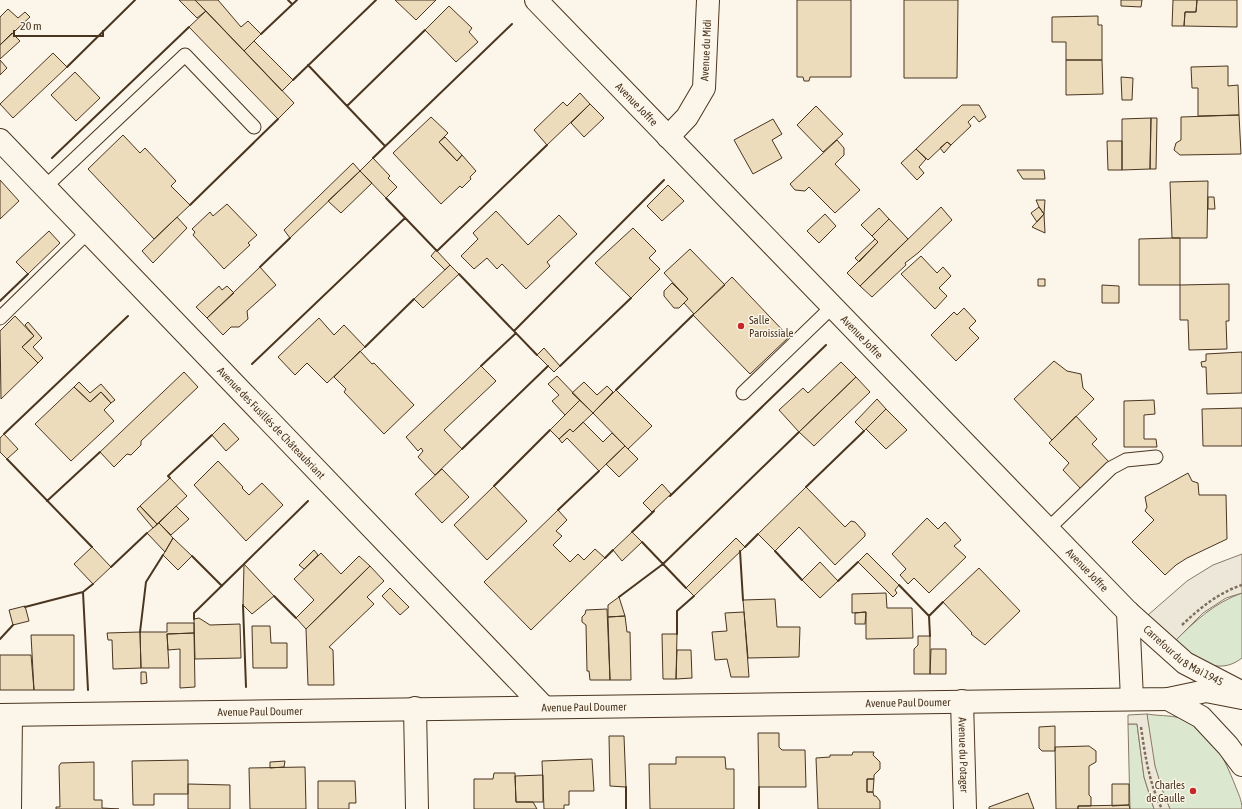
<svg xmlns="http://www.w3.org/2000/svg" width="1242" height="809" viewBox="0 0 1242 809" font-family="'Asap Condensed',sans-serif">
<rect width="100%" height="100%" fill="#fbf6e9"/>
<path fill="#dce7d0" stroke="#887966" d="M1242,593V658C1218,677 1193,659 1174,642C1195,621 1214,603 1242,593Z
M1147,714C1157,716 1170,715 1181,718C1210,726 1225,760 1235,785C1238,793 1242,800 1242,809H1170C1156,780 1149,747 1147,714Z
M1128,724H1137L1144,777L1154,809H1130Z"/>
<path fill="#ede7d9" stroke="#887966" d="M1242,554V593L1226,598L1203,613L1174,642L1148,615L1187,581L1213,565Z
M1147,714L1155,766L1164,795L1170,809H1154L1144,777L1137,724H1128V715Z"/>
<path fill="#ecdcbc" stroke="#4a3520" d="M179,0H195L206,11L197,18Z
M195,0H218L241,27L248,21L261,34L244,51Z
M395,0H436L416,20Z
M797,0H851V77H810L809,81H804L803,77H797Z
M904,0H958L957,78H904Z
M1121,0H1142L1141,7L1121,6Z
M1173,0H1197L1196,12H1185L1184,26H1172Z
M1197,0H1237V27L1184,26L1185,12H1196Z
M449,6L472,28L469,32L478,42L456,62L425,30Z
M8,9L18,18L25,12L30,17L0,45V17Z
M206,11L294,103L278,119L189,27Z
M1098,16V25H1102V60H1066V42H1052V17Z
M12,33L20,41L0,59V45Z
M254,41L293,80L282,91L244,51Z
M53,53L67,67L13,118L0,104Z
M0,60L7,68L0,75Z
M1066,60H1102L1103,94L1066,95Z
M1228,66V86L1238,85L1239,115L1198,116V88H1192L1191,67Z
M75,72L100,98L76,121L51,95Z
M1121,77L1133,78L1132,100H1122Z
M580,93L590,104L547,145L534,130L563,102L567,106Z
M590,104L604,118L584,137L571,123Z
M962,105H979L986,117L979,122L974,116L968,122L971,126L951,145L947,142L928,160L916,149Z
M816,106L843,134L823,152L797,125Z
M1239,115L1241,154L1180,155L1174,150L1176,143L1181,140V117Z
M431,117L448,133L439,142L457,161L462,155L476,171L470,177L471,179L462,188L460,186L441,204L393,153Z
M1151,118H1157L1156,169H1150Z
M1151,118L1150,169L1122,170V119Z
M773,119L782,134L772,140L782,158L753,174L734,140Z
M123,135L140,153L145,148L176,181L171,186L190,205L154,239L88,169Z
M445,137L462,155L457,161L439,142Z
M837,140L844,148V155L835,164L860,190L835,213L809,187L805,191L795,190L790,184Z
M1107,141H1122V170H1108Z
M947,142L951,145L944,153L940,148Z
M916,149L926,159L919,167L924,173L917,180L901,163Z
M373,158L390,176L388,178L397,187L386,198L360,171Z
M353,163L360,171L290,238L284,230Z
M1017,170H1044L1045,179H1023Z
M360,171L372,183L341,213L328,201Z
M0,180L19,201L0,219Z
M1208,181L1207,238H1172L1170,182Z
M668,185L684,201L662,221L647,206Z
M1208,197H1214L1215,209H1208Z
M1036,200H1045L1044,214L1039,207Z
M227,204L257,235L248,243L250,245L224,269L193,235L195,232L192,229L210,212L213,216Z
M941,207L952,220L918,253L905,263L906,265L872,297L860,286Z
M1039,207L1044,214L1037,222L1031,213Z
M879,208L889,219L872,236L861,225Z
M496,211L528,245L559,215L577,234L547,262L550,266L526,289L502,264L497,269L487,258L474,269L461,256L478,239L473,233Z
M825,214L836,226L819,243L807,231Z
M1044,214L1045,233L1032,227Z
M177,217L187,228L153,263L142,251Z
M889,219L908,239L860,286L847,273L878,242L872,236Z
M633,228L656,251L649,258L660,269L631,298L595,263Z
M49,231L60,243L28,274L16,262Z
M1172,238H1180V285H1139V239Z
M875,239L878,242L859,262L855,258Z
M690,249L725,285L694,314L684,303L688,299L664,273Z
M436,250L450,265L445,270L431,256Z
M921,256L937,273L943,267L951,276L939,288L947,296L935,309L901,274Z
M450,265L459,274L423,308L414,299Z
M260,267L276,285L247,311L248,319L239,327H231L223,335L207,318Z
M732,277L789,337L750,374L693,315Z
M1038,279H1045V286H1038Z
M672,283L688,299L679,308H674L664,296V291Z
M1229,284V321H1226L1227,349L1189,350L1188,320H1180V285Z
M1102,285L1119,286V303H1102Z
M219,286L222,290L227,286L234,293L207,318L196,307Z
M964,308L976,321L969,328L979,338L956,361L931,335L954,312L957,315Z
M15,316L34,336L22,347L38,363L1,399L0,331Z
M319,318L334,335L344,325L365,347L327,383L307,363L295,375L278,357Z
M28,322L42,338L33,347L43,358L38,363L22,347L34,336L25,325Z
M544,348L560,366L554,372L537,355Z
M360,351L372,364L374,363L414,405L384,434L344,392L346,389L334,377Z
M1242,352V393L1207,394L1206,367H1202L1201,362L1206,361V354Z
M1054,361L1067,371L1081,374L1083,388L1094,399L1052,440L1014,399Z
M841,362L856,377L799,432L779,410L803,388L808,393Z
M481,366L496,381L444,430L462,449L435,475L418,457L423,451L421,448L418,451L406,437Z
M184,372L198,387L141,441V445L131,455L127,454L114,467L100,452Z
M557,376L580,400L565,415L552,401L559,395L548,384Z
M856,377L870,392L814,446L799,432Z
M79,382L90,393L101,384L115,400L111,403L101,392L90,402L74,387Z
M584,382L597,395L607,386L613,392L593,413L572,393Z
M74,387L90,402L101,392L111,403L104,410L114,421L71,461L35,424Z
M616,390L652,426L628,449L593,413Z
M877,399L886,409L864,431L855,422Z
M580,400L593,413L573,432L570,429L559,439L550,430Z
M1154,400L1155,414L1144,415V439H1156L1157,447H1124V401Z
M1242,408V446H1203L1202,409Z
M886,409L907,430L886,449L866,429Z
M1076,416L1097,439L1092,444L1109,462L1081,489L1063,470L1069,463L1049,443Z
M583,422L603,442L612,433L625,446L599,471L567,438L562,443L559,439L570,429L573,432Z
M224,423L239,439L226,451L212,435Z
M4,434L18,449L7,459L0,452V438Z
M625,446L638,459L619,477L606,464Z
M218,461L243,487L242,488L249,495L262,483L283,505L246,541L194,485Z
M442,469L469,497L442,523L415,494Z
M1188,473L1192,481L1198,483L1199,495H1226L1227,539L1187,558L1176,565L1165,575L1132,542L1154,520L1145,511L1147,507L1145,497Z
M170,478L187,496L157,524L140,506Z
M662,484L671,494L652,512L643,503Z
M494,486L527,521L487,560L454,525Z
M806,487L845,527L851,521L855,522L865,533V536L835,565L799,527L775,551L758,534Z
M140,506L157,524L153,528L137,509Z
M176,506L189,519L171,535L159,523Z
M558,510L567,520L556,531L562,536L553,545L570,562L578,554L584,560L595,549L605,558L531,630L484,582Z
M927,518L938,529L945,522L961,540L954,546L966,557L929,593L914,578L908,584L900,575L906,569L892,554Z
M159,523L173,538L165,552L147,533Z
M632,532L642,542L622,561L613,550Z
M173,538L192,556L178,570L163,555Z
M736,538L745,547L694,596L686,588Z
M92,547L111,567L93,584L74,564Z
M314,550L318,555L304,569L299,565Z
M321,553L341,574L359,556L370,566L306,629L296,618L314,600L294,579Z
M867,553L899,585L895,590L897,593L893,597L858,562Z
M820,562L838,581L820,598L802,580Z
M244,564L274,596L252,614L243,605Z
M370,566L384,581L367,597L374,604L329,647L333,650L334,685H308L306,629Z
M979,568L1020,611L985,645L971,634L972,633L943,602Z
M390,588L409,607L400,615L382,596Z
M886,593L887,608H912L913,638L866,639V612L852,613V594Z
M619,597L625,616L608,617V605Z
M775,599L777,627H800L799,657L748,658L743,600Z
M25,606L29,621L13,625L9,610Z
M607,609L610,680H590L589,671H587L586,625L582,622V617L585,614L586,610Z
M744,612L749,677H731L727,659L715,660L712,632L727,631L725,613Z
M866,612L865,624H855V613Z
M625,616L627,632H630L631,680H610L608,617Z
M199,618L210,625L240,624L241,658L195,659L194,619Z
M167,623H194V633L167,634L169,668H141L140,632H167Z
M252,626H270L271,643H287V668H253Z
M140,632L141,668L113,669L112,640H108L107,633Z
M194,633L195,687L180,688V649L168,650L167,634Z
M662,634H677L676,679H663Z
M31,635H74V690H34Z
M918,636H930V674H914V649L918,645Z
M931,649H946V674H930Z
M677,650H691L692,678L676,679Z
M0,655H31L34,690H0Z
M141,672H146L147,683L141,684Z
M1055,726V751H1042L1039,748V727Z
M758,733H779V747L782,750H805L806,787H759Z
M609,736H624L626,787L610,786Z
M1089,746L1096,751V762L1089,766V795L1091,797V806H1078V809H1056L1055,747Z
M853,752H874L873,755L880,762V769L874,775V779H867V792H873L874,796H876L880,801V809H818L816,758L830,757V755H852Z
M676,757H725L726,769H734V809H650L649,764H676Z
M592,759L594,791H569V805H564V809H544L542,761Z
M188,760V794H154V805H133L132,761Z
M285,761L284,767L270,768V762Z
M94,762V800H102V808L119,809H56V807H60L59,766L61,763Z
M305,767L306,809H250L249,768Z
M494,773H515L516,802H533L537,809H474V779H493Z
M543,775V802H516L515,776Z
M867,779H874L873,792H867Z
M318,781H355L356,803H349V809H318Z
M188,784L230,785V809H188Z
M1112,784H1129V805L1112,806Z
M1028,793L1034,809H989V807Z
M1129,805L1130,809H1078V806Z"/>
<g fill="none" stroke-linecap="round" stroke-linejoin="round">
<g stroke="#4a3520" stroke-width="15">
<path id="service" d="M45,187L185,55L254,127
M0,318L88,232
M743,393L832,307
M1048,529L1111,468L1126,460L1156,457"/>
</g>
<g stroke="#4a3520" stroke-width="24">
<g id="minor">
<path id="s1" d="M536,0L1128,612"/>
<path id="s2" d="M668,137L687,117L704,88L708,0"/>
<path id="s3" d="M0,140L543,706"/>
<path id="s4" d="M962,701L965,809"/>
<path d="M415,708L417,809"/>
<path d="M10,809L11,715"/>
</g>
</g>
<g stroke="#4a3520" stroke-width="24">
<g id="tertiary">
<path id="s5" d="M1128,612L1185,663L1237,690"/>
<path d="M1128,612L1132,699"/>
<path d="M1168,699L1201,717L1228,746L1242,765"/>
<path id="s6" d="M0,715L1168,699L1206,691L1242,698"/>
</g>
</g>
<path stroke="#7f6f5c" stroke-width="2.5" stroke-dasharray="3 2" stroke-linecap="butt" d="M1182,625C1200,608 1218,593 1242,585
M1141,727C1145,755 1149,783 1162,809"/>
<use href="#service" stroke="#fbf6e9" stroke-width="13"/>
<use href="#minor" stroke="#fbf6e9" stroke-width="22"/>
<use href="#tertiary" stroke="#fbf6e9" stroke-width="22"/>
<path stroke="#4a3520" stroke-width="2" d="M288,0L292,4
M261,34L297,0
M308,65L385,146
M67,67L135,0
M293,80L376,0
M347,106L425,30
M52,158L189,27
M373,158L512,24
M386,198L436,250
M190,205L278,119
M437,251L547,145
M260,267L290,238
M459,274L537,355
M0,301L28,274
M514,331L664,180
M365,347L414,299
M252,364L405,218
M481,366L516,333
M560,366L631,298
M616,390L693,315
M4,434L128,316
M462,449L548,366
M7,459L92,547
M170,478L168,476L212,435
M494,486L550,430
M806,487L864,431
M670,496L826,345
M47,501L100,452
M558,510L599,471
M632,532L654,511
M642,542L686,588
M745,547L758,534
M740,551L743,600
M775,551L802,580
M192,556L222,586
M605,558L613,550
M244,564L308,501
M111,567L147,533
M838,581L858,562
M899,585L929,616L930,636
M83,592L88,690
M274,596L296,618
M619,597L663,564L799,432
M243,605L246,687
M25,607L83,592L93,584
M929,616L943,602
M194,619V613L243,565
M140,632L146,582L163,555
M677,634V611L694,596
M0,639L13,625
M626,787V809
M759,787V809"/>
</g>
<g fill="#c62828" stroke="#fbf6e9" stroke-width="1.5">
<circle cx="741" cy="326" r="4"/>
<circle cx="1193" cy="791" r="4"/>
</g>
<g text-anchor="middle" stroke-width="3" stroke-linejoin="round" paint-order="stroke">
<g font-size="11" fill="#4a3520" stroke="#fbf6e9">
<text dy="4" stroke="none"><textPath href="#s2" startOffset="99">Avenue du Midi</textPath></text>
<text dy="4" stroke="none"><textPath href="#s1" startOffset="145">Avenue Joffre</textPath></text>
<text dy="4" stroke="none"><textPath href="#s1" startOffset="469">Avenue Joffre</textPath></text>
<text dy="4" stroke="none"><textPath href="#s3" startOffset="392">Avenue des Fusillés de Châteaubriant</textPath></text>
<text dy="4" stroke="none"><textPath href="#s1" startOffset="793">Avenue Joffre</textPath></text>
<text dy="4" stroke="none"><textPath href="#s5" startOffset="71">Carrefour du 8 Mai 1945</textPath></text>
<text dy="4" stroke="none"><textPath href="#s6" startOffset="908">Avenue Paul Doumer</textPath></text>
<text dy="4" stroke="none"><textPath href="#s6" startOffset="584">Avenue Paul Doumer</textPath></text>
<text dy="4" stroke="none"><textPath href="#s6" startOffset="260">Avenue Paul Doumer</textPath></text>
<text dy="4" stroke="none"><textPath href="#s4" startOffset="54">Avenue du Potager</textPath></text>
</g>
<g font-size="11" fill="#4a3520" stroke="#fbf6e9" text-anchor="start">
<text x="749" y="324">Salle<tspan x="749" dy="13">Paroissiale</tspan></text>
<text x="1185" y="789" text-anchor="end">Charles<tspan x="1185" dy="13">de Gaulle</tspan></text>
</g>
</g>
<path d="M14 30v6h89v-6" fill="none" stroke="#4a3520" stroke-width="2"/>
<text x="20" y="30" font-size="12" fill="#4a3520" stroke="#fbf6e9" stroke-width="3" paint-order="stroke">20 m</text>
</svg>
